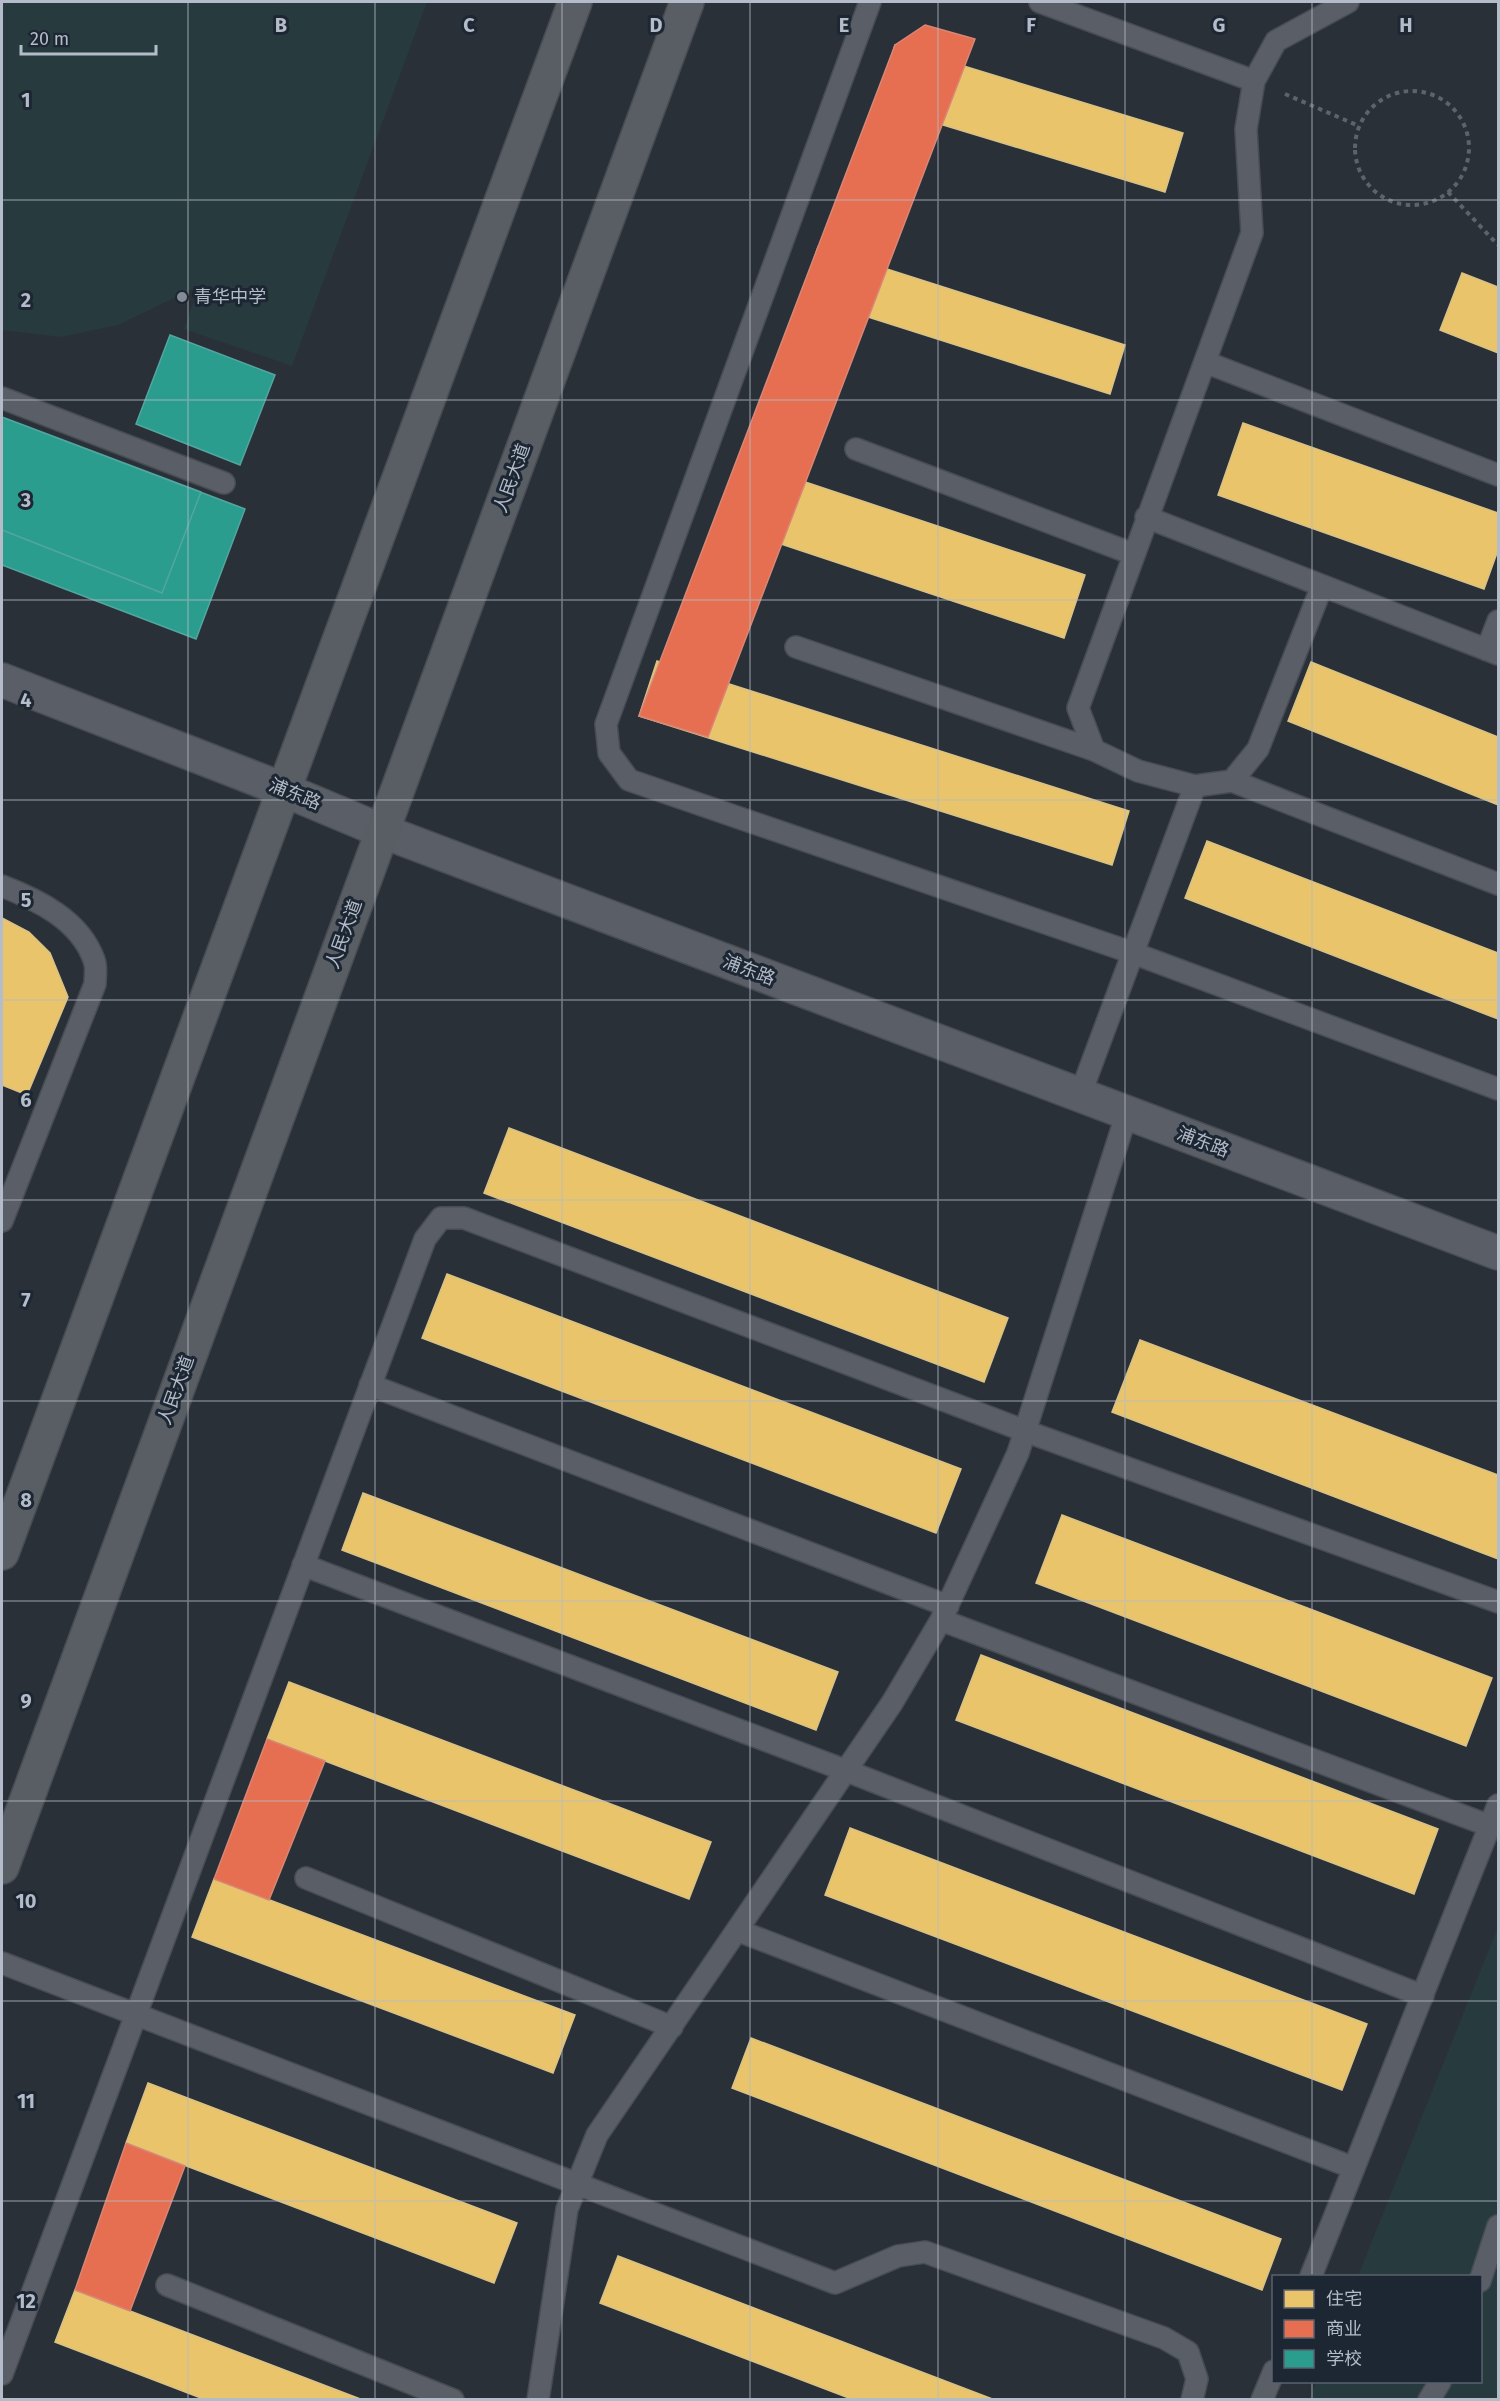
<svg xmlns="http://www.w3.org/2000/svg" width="1500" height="2401" viewBox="0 0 1500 2401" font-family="'Fira Sans','Noto Sans SC',sans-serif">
<rect width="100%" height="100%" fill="#2a3038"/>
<path fill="#273a3e" d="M2,2H427L292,366L184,329L199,286L118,325L61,337L2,330Z
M1498,1927V2399L1309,2400L1316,2382H1480V2276H1358Z"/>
<path fill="#e9c46a" stroke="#d9c286" stroke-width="1.5" d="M895,45L1183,133L1165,192L877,105Z
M818,247L1125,345L1110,394L802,296Z
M1462,273L1498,287V353L1440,330Z
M1243,423L1498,513V550L1484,589L1218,495Z
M742,461L1085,575L1064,638L721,524Z
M657,661L1129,811L1112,865L639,716Z
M1311,662L1498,737V805L1288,721Z
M1207,841L1498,953V1019L1185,898Z
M2,918L29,932L50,953L68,997L27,1095L2,1085Z
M509,1128L1008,1318L984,1382L484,1193Z
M447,1274L961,1469L936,1533L422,1338Z
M1140,1340L1498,1475V1559L1112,1412Z
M363,1493L838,1672L816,1730L342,1550Z
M1062,1515L1492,1678L1466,1746L1036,1583Z
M981,1655L1438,1829L1414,1894L956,1720Z
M289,1682L711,1842L689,1899L267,1739Z
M850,1828L1367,2024L1342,2090L825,1895Z
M214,1879L575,2015L553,2073L192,1937Z
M751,2038L1281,2239L1262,2290L732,2088Z
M148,2083L517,2223L494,2283L126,2143Z
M618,2256L995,2400H854L600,2303Z
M75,2290L130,2311L363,2400H206L55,2342Z"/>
<path fill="#e76f51" stroke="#d88675" stroke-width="1.5" d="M925,25L975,39L708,737L639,716L895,45Z
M267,1739L325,1761L269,1900L214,1879Z
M126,2143L185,2166L130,2311L75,2290Z"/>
<path fill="#2a9d8f" stroke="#53a6a0" stroke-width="1.5" d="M170,335L275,375L240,465L136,424Z
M2,417L245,509L196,639L2,565Z
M2,417L201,492L162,593L2,530Z"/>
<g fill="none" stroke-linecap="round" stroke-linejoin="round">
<g stroke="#484c53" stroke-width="24">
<path id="service" d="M870,2L606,724L609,753L629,780L1133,953L1498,1089
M1040,2L1254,81
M1205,362L1498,475
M2,398L224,483
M856,449L1133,554
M1146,517L1498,654
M1322,586L1258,749L1232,781L1195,786L1138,771L1094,750L1078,708L1252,233L1246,129L1254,81L1276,41L1348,2
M796,647L1094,750
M1487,650L1498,621
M1232,781L1498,884
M2,886C38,900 80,920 94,960C97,967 95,977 95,984L2,1221
M1080,1095L1195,786
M370,1385L948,1606
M303,1565L847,1771L1423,1996
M941,1620L1490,1826
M306,1878L672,2027
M739,1931L1354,2168
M2,1963L835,2283L898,2256L925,2252L1164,2338L1188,2352L1197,2379L1192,2400
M1311,2276L1498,1805
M1480,2281L1498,2226
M167,2285L453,2400
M2,2374L425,1239L441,1218H464L1025,1431L1498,1602
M538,2400L567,2209L597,2135L892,1703L941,1620L1018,1453L1127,1113
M1262,2400L1274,2371
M1429,2400L1440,2382"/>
</g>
<g stroke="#484c53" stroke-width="36">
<path id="tertiary" d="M2,680L282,789L382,831L1498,1253"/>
</g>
<g stroke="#484c53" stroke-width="36">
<path id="secondary" d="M2,1553L575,2
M2,1867L687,2"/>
</g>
<path stroke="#5d636a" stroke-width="4" stroke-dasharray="4.5 4.5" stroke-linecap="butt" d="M1355 148a57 57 0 1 1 114 0a57 57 0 1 1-114 0Z
M1285,94L1359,126
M1448,192L1498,245"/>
<use href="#service" stroke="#5a5e66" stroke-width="21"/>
<use href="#tertiary" stroke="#5a5e66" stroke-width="33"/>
<use href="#secondary" stroke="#595d64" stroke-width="33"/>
</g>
<path fill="none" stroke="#b4bcc9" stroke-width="1.5" stroke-opacity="0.55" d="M188,2V2400M375,2V2400M562,2V2400M750,2V2400M938,2V2400M1125,2V2400M1312,2V2276M2,200H1498M2,400H1498M2,600H1498M2,800H1498M2,1000H1498M2,1200H1498M2,1401H1498M2,1601H1498M2,1801H1498M2,2001H1498M2,2201H1498M1312,2382V2400"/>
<circle fill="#848b96" stroke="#1d2633" stroke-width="2" cx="182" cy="297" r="6"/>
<g text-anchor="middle" stroke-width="6" stroke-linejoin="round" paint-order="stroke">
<g font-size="18" fill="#b4bcc9" stroke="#1d2633" text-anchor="start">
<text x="194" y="303">青华中学</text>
</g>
<g font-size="18" fill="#b4bcc9" stroke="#1d2633">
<text transform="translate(512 478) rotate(-70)" y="6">人民大道</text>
<text transform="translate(295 794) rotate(22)" y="6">浦东路</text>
<text transform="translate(344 934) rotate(-70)" y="6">人民大道</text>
<text transform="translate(749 970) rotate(21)" y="6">浦东路</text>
<text transform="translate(1203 1142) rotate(21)" y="6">浦东路</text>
<text transform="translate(176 1390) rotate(-70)" y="6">人民大道</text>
</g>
</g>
<g font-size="20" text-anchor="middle" font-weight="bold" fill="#b4bcc9" stroke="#1d2633" stroke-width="6" stroke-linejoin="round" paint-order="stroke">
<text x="281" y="32">B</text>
<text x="469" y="32">C</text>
<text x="656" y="32">D</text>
<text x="844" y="32">E</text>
<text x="1031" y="32">F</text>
<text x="1219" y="32">G</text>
<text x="1406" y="32">H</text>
<text x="26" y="107">1</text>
<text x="26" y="307">2</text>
<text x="26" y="507">3</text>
<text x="26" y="707">4</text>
<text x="26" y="907">5</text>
<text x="26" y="1107">6</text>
<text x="26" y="1307">7</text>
<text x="26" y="1507">8</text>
<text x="26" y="1708">9</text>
<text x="26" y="1908">10</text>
<text x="26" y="2108">11</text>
<text x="26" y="2308">12</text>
</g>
<rect width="1500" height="2401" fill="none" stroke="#b4bcc9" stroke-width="6"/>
<rect x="1272" y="2275" width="210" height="108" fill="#1d2633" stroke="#59626f" stroke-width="1.5"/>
<rect x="1284" y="2290" width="30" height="18" fill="#e9c46a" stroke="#59626f" stroke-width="1.5"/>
<text x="1326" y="2305" font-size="18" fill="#b4bcc9">住宅</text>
<rect x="1284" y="2320" width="30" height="18" fill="#e76f51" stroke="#59626f" stroke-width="1.5"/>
<text x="1326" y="2335" font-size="18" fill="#b4bcc9">商业</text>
<rect x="1284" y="2350" width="30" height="18" fill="#2a9d8f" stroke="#59626f" stroke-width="1.5"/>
<text x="1326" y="2365" font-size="18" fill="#b4bcc9">学校</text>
<path d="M21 45v9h135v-9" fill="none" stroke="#b4bcc9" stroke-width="3"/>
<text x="30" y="45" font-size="18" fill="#b4bcc9" stroke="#1d2633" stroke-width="4.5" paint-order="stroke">20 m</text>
</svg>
